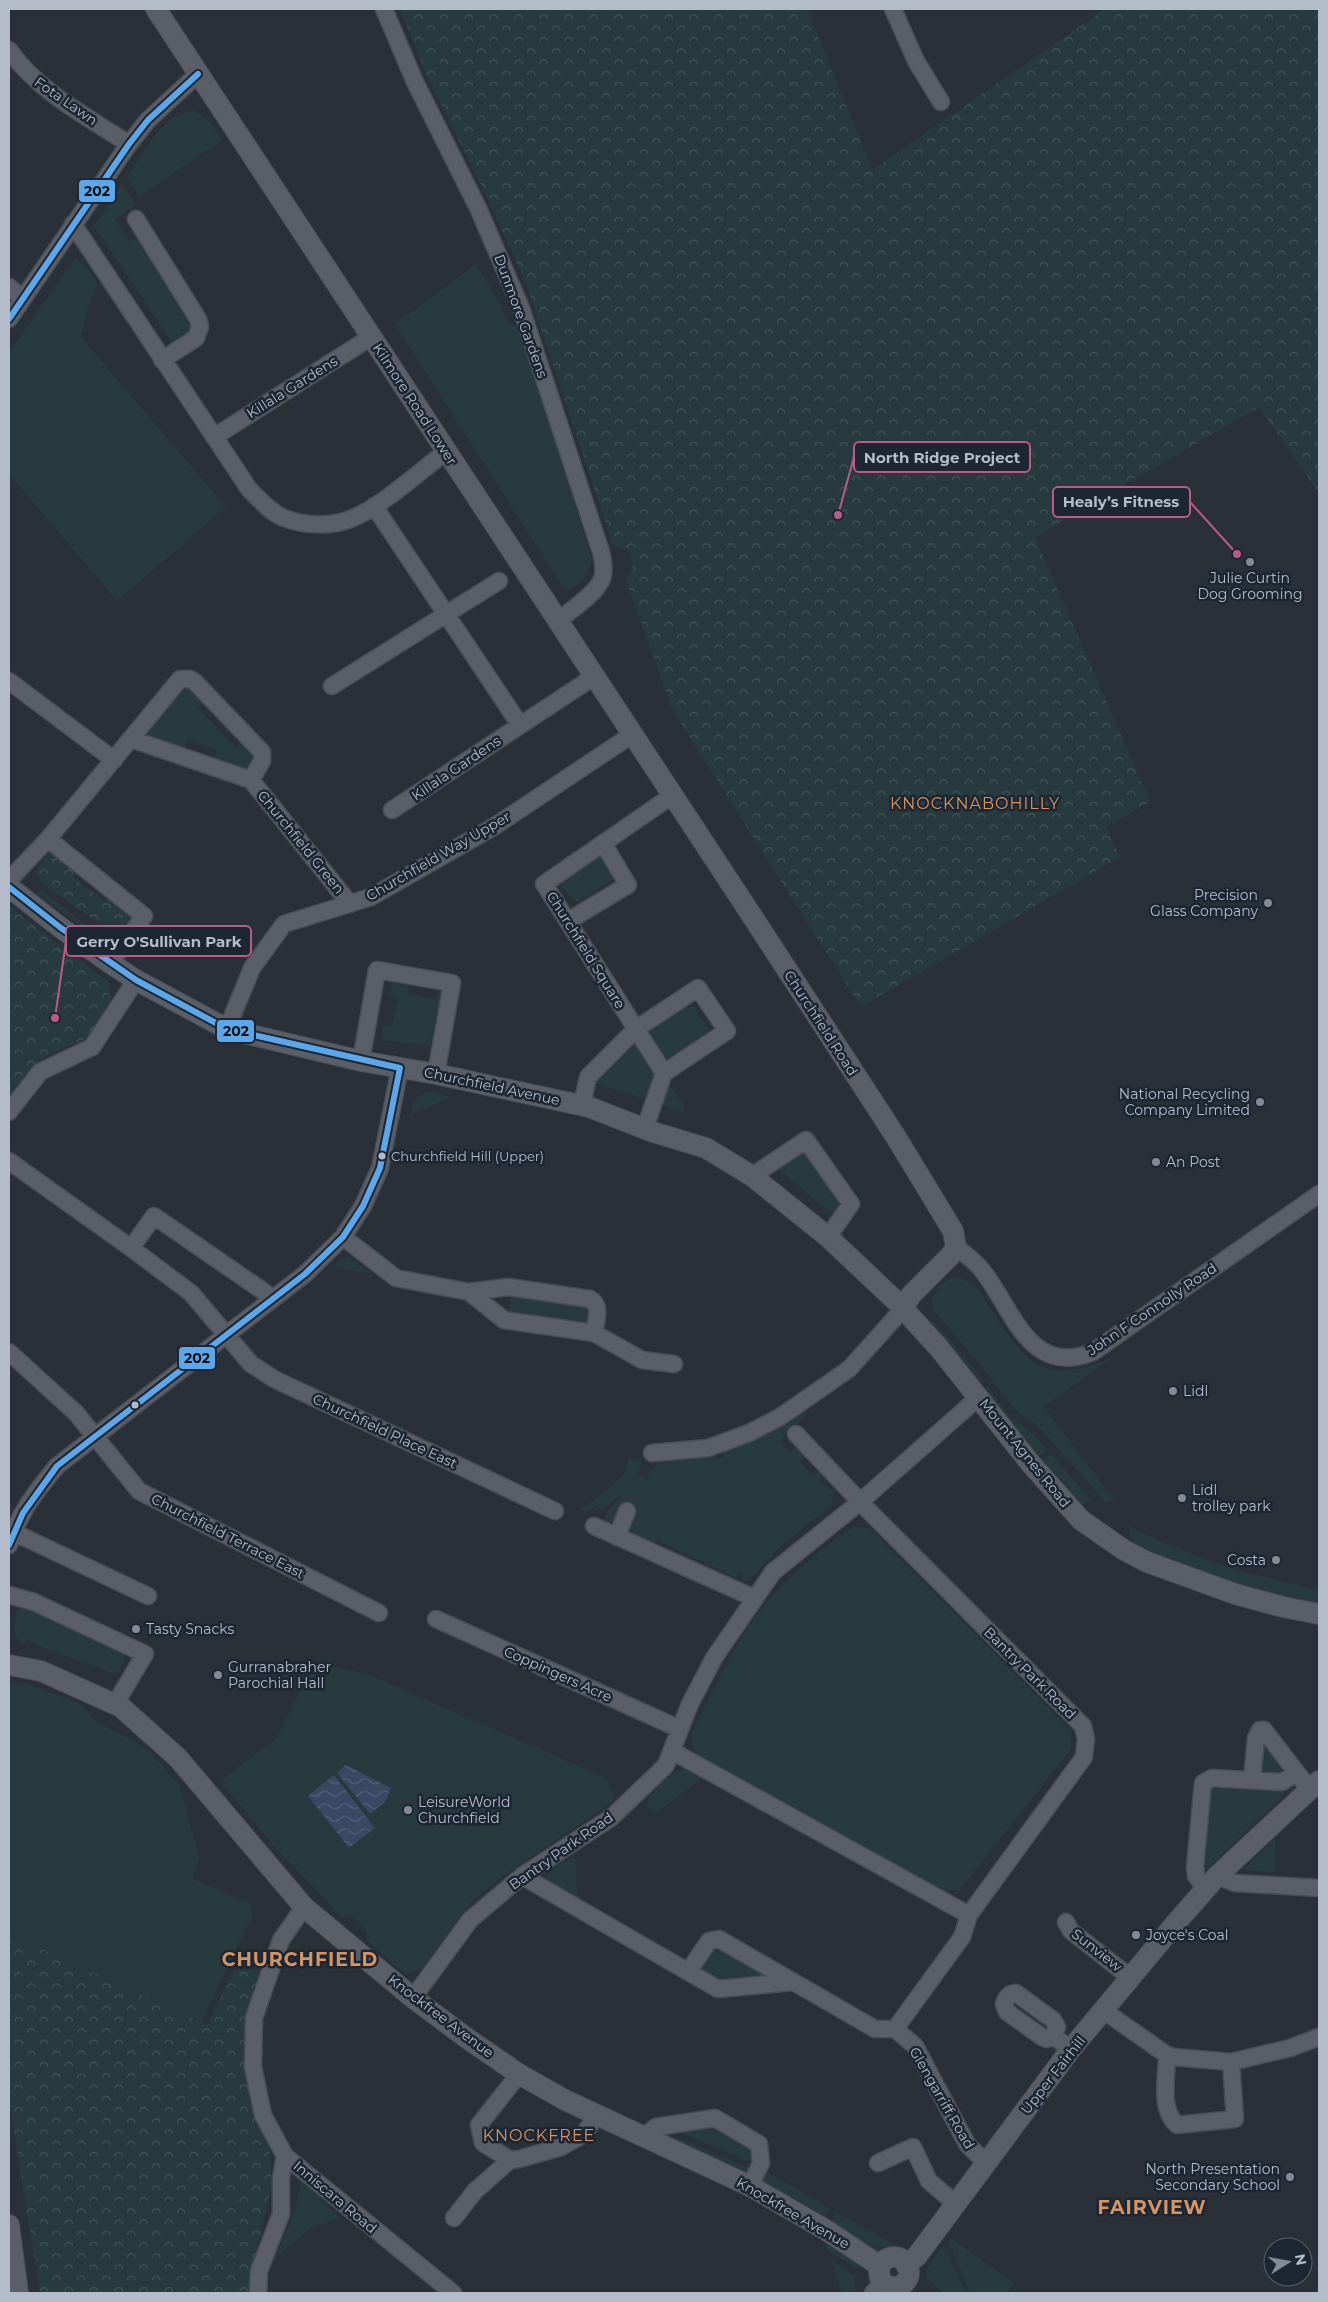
<svg xmlns="http://www.w3.org/2000/svg" width="1328" height="2302" viewBox="0 0 1328 2302" font-family="Montserrat,sans-serif">
<defs>
<pattern id="park-crowns" width="20" height="18" patternUnits="userSpaceOnUse" patternTransform="scale(1.25)"><rect width="20" height="18" fill="#273a3e"/><path d="M2 6a3 3 0 1 1 6 0M12 15a3 3 0 1 1 6 0" fill="none" stroke="#445559"/></pattern>
<pattern id="water-waves" width="16" height="10" patternUnits="userSpaceOnUse" patternTransform="scale(1.25)"><rect width="16" height="10" fill="#384963"/><path d="M0 5q4-4 8 0t8 0" fill="none" stroke="#526178"/></pattern>
</defs>
<rect width="100%" height="100%" fill="#2a3038"/>
<path fill="#273a3e" d="M194,111L208,120L222,140L139,197L127,177C143,153 162,112 194,111Z
M122,183L136,205L115,220L129,242L135,239L139,241L187,315L191,328L188,333L178,342H172L94,226Z
M75,258L89,269L98,286L89,303L81,337L226,507L117,601L9,474V353Z
M476,264L500,304L507,322L518,327L546,410L592,561L584,580L566,592L395,324Z
M186,685L205,700L198,708L236,748L244,740L256,754L251,766L242,769L215,761L216,750L187,740L184,750L148,736L147,731Z
M600,854L607,857L615,878L578,902L573,900L561,886L563,880Z
M39,888L106,940L101,942L38,894Z
M392,983L409,985L408,994L436,999L438,990L446,991L445,1008L437,1009L430,1046L381,1040L383,1025L392,1026L398,998L389,996Z
M690,1007H694L711,1033L672,1057L663,1056L650,1034L652,1029L685,1008Z
M630,1043L637,1044C652,1064 659,1067 650,1094L642,1098L595,1083L593,1079L602,1068L631,1049Z
M666,1084C674,1088 686,1104 684,1112L675,1111L659,1102Z
M430,1092L452,1097L411,1115C413,1104 416,1093 430,1092Z
M802,1151L808,1153L843,1204L838,1213L828,1211L780,1170L778,1167Z
M349,1256L372,1274L337,1268L336,1263L343,1258Z
M956,1278C973,1280 980,1291 989,1306C1027,1365 1043,1388 1115,1356L1044,1407L1114,1500L1105,1502L1039,1427L1014,1409L985,1371L934,1310L931,1302C936,1288 941,1280 956,1278Z
M511,1294L584,1304L589,1307V1317L584,1324L508,1313Z
M933,1320L983,1379L981,1381L930,1322Z
M987,1386L1011,1418L1034,1434L1047,1451L1037,1456L1033,1453L985,1388Z
M805,1409V1417L779,1442L788,1451L799,1446L807,1454L800,1463L814,1476L821,1469L826,1472L819,1480L833,1492L832,1501H836L778,1549L747,1582L742,1580L743,1573H738L736,1578L657,1540L654,1544C647,1541 637,1538 632,1532C626,1524 627,1523 617,1518L613,1522H603L607,1511L621,1497L620,1494L602,1511L596,1505L586,1513L579,1509L591,1503L624,1475L628,1458L642,1463L637,1474L646,1479L659,1460L713,1453L717,1459H722L725,1451L756,1437Z
M1051,1454L1091,1500L1082,1505L1079,1503L1042,1464L1044,1458Z
M855,1526L871,1529L1072,1732L1071,1749L960,1890L943,1891L697,1754L691,1743L692,1732C714,1690 739,1633 771,1597C795,1571 825,1545 855,1526Z
M1129,1526C1189,1557 1253,1576 1319,1590V1604L1246,1590L1163,1558L1137,1545L1130,1536Z
M19,1604L126,1653L121,1670L114,1674L26,1641L24,1645C7,1636 17,1619 19,1604Z
M331,1658L334,1667L365,1673L606,1778L615,1800L502,1877L471,1902L424,1966L410,1974L402,1972L367,1940L366,1930L352,1916L342,1917L272,1844L220,1781L277,1738L310,1671Z
M9,1682L31,1685L82,1705L98,1724L120,1733L150,1751L179,1785L200,1859L192,1878L249,1903L253,1914L201,2022L9,1934Z
M1261,1740L1288,1769L1283,1776L1258,1772Z
M687,1767L701,1773L702,1778L659,1811L654,1812L647,1807C645,1795 675,1768 687,1767Z
M1216,1785L1280,1790L1284,1792V1795L1206,1870L1203,1869L1209,1789Z
M1275,1839V1870L1273,1873L1246,1870L1245,1868Z
M574,1858L576,1859C578,1877 571,1887 584,1904L547,1884L546,1879C550,1868 563,1860 574,1858Z
M718,1946L770,1974L768,1977L723,1981L714,1979L699,1968L713,1947Z
M705,2123L751,2148L755,2153L756,2162H750L674,2130Z
M666,2133L748,2167L750,2170L745,2171L655,2135Z
M764,2170L831,2209L826,2217L760,2179Z
M301,2177L339,2218L311,2228L275,2259L296,2207Z
M835,2212L897,2246C868,2252 854,2237 831,2222Z
M951,2238L1014,2283L1007,2293H970L948,2241Z
M828,2243L860,2265L856,2269L825,2248Z
M944,2245L966,2293H944L928,2280L926,2272L928,2267Z
M831,2259L855,2277L856,2285L853,2293H842Z"/>
<path fill="url(#park-crowns)" d="M400,9H807L872,170L1105,9H1319V493L1259,407L1035,537L1150,802L1106,827L1120,857L861,1007L673,711L626,581L633,565L630,552L613,545L526,284L487,197L428,78Z
M49,853L54,854L78,870L73,877L104,901L110,893L137,915L120,938L44,885L35,872Z
M9,906L110,983L109,995L114,1000L89,1037L39,1060L9,1100Z
M9,1934L208,2025L233,1970L265,1969L246,2033L269,2142L272,2184L255,2257L256,2293H40L9,2101Z"/>
<path fill="url(#water-waves)" d="M346,1765L391,1788L385,1802L370,1814L337,1773Z
M334,1775L375,1828L349,1848L308,1796Z"/>
<g fill="none" stroke-linecap="round" stroke-linejoin="round">
<g stroke="#484c53" stroke-width="19">
<path id="minor" d="M384,9L415,82L478,208L521,308L601,552C603,560 605,571 602,579C597,593 571,610 559,620
M893,9L916,61L941,102
M9,50C39,92 86,116 129,144
M136,219L198,319L200,327L196,338L162,360
M73,224L249,489C259,499 271,513 284,518C304,526 333,527 353,518C382,506 420,471 447,451
M9,287L22,298
M9,319L129,144L148,120L198,74
M214,437L371,337
M374,506L520,725
M9,681L114,760
M332,686L499,581
M131,739L251,780L350,904
M392,810L595,676
M48,839L144,916L110,963
M9,880L48,839L180,679H190L195,682L262,752V761L251,780
M568,921L628,885L603,843
M227,1029L252,968L284,924L371,897L495,826L633,734
M361,1061L377,970L452,983L436,1074
M582,1105L588,1077L636,1029L698,988L727,1031L664,1073
M9,1112L40,1072L92,1047L136,980
M645,1128L664,1073L544,884L673,795
M9,1161L131,1248L191,1293L251,1364L274,1379L555,1511
M752,1176L806,1140L851,1204L828,1237
M343,1237L396,1278L469,1292L504,1320L594,1333L642,1360L674,1364
M956,1247C965,1254 975,1261 982,1270C1013,1309 1029,1378 1093,1352L1319,1194
M131,1248L154,1216L273,1298
M469,1292L508,1287L590,1299C602,1305 596,1321 594,1333
M9,1352L76,1413L139,1491L379,1613
M652,1453L708,1448L749,1433L780,1417L849,1369L903,1309
M594,1526L754,1598
M13,1532L148,1596
M617,1537L627,1511
M9,1545C18,1514 37,1490 57,1466L305,1274L343,1237L363,1206L380,1168L400,1068
M9,1595L34,1602L145,1654L115,1704
M436,1619L680,1729
M672,1751L969,1915L1084,1757L1086,1739L1083,1726L868,1510L796,1434
M1252,1780L1256,1738L1260,1730H1264L1304,1782
M522,1876L718,1989L792,1982
M1217,1876L1235,1883L1319,1888
M1206,1889L1196,1876L1195,1867L1203,1783L1212,1778L1282,1782L1297,1773
M304,1907L281,1940L254,2018L253,2067L263,2115L285,2156L453,2293
M1066,1922L1071,1931L1131,1978
M688,1972L709,1941L719,1939L875,2029H895L915,2046L967,2144L986,2163
M413,1998L470,1920L522,1876L612,1817L658,1773L666,1765L690,1704L714,1658L773,1572L860,1502L979,1397
M1104,2011L1167,2055L1174,2057L1231,2062L1290,2048L1319,2037
M895,2029L962,1937L969,1915
M1053,2036L1057,2027L1053,2020L1016,1993C1010,1993 1006,1997 1004,2004L1007,2012L1042,2037L1047,2039L1053,2036L1071,2049
M1167,2055C1167,2077 1159,2109 1177,2125L1235,2119L1231,2062
M519,2074L479,2125L483,2143L510,2160L519,2159L561,2147L584,2134L596,2116
M643,2137L656,2127L715,2118L759,2144L761,2163L750,2186
M878,2163L913,2147L929,2181L956,2204
M454,2218L475,2191L510,2160
M258,2293L259,2271L281,2214V2178L285,2156
M873,2293L883,2282"/>
</g>
<g stroke="#484c53" stroke-width="22">
<path id="tertiary" d="M156,9L754,919L896,1137L953,1231L956,1247L951,1255L911,1295L903,1309
M9,887L61,928L110,963L136,980L227,1029L361,1061L436,1074L589,1107L653,1132L706,1148L752,1176L828,1237L899,1304L939,1348L1031,1464L1081,1520L1124,1550L1147,1562L1235,1594L1283,1607L1319,1614
M9,1665L41,1671L121,1707L178,1758L304,1907L413,1998L468,2039L519,2074L565,2100L750,2186L826,2230L880,2266
M9,2225L18,2293
M879 2272a15 15 0 1 1 30 0a15 15 0 1 1-30 0Z
M906,2265L917,2256L1071,2049L1175,1924L1217,1876L1319,1781"/>
</g>
<use href="#minor" stroke="#5a5e66" stroke-width="16"/>
<use href="#tertiary" stroke="#5a5e66" stroke-width="20"/>
<g stroke="#1d2633" stroke-width="10">
<path id="bus-1" d="M9,319L129,144L148,120L198,74
M9,887L61,928L136,980L227,1029L400,1068L380,1168L363,1206L343,1237L305,1274L57,1466L23,1513L9,1545"/>
</g>
<use href="#bus-1" stroke="#5aa8eb" stroke-width="6"/>
</g>
<g fill="#848b96" stroke="#1d2633" stroke-width="2">
<circle cx="1250" cy="562" r="5"/>
<circle cx="1268" cy="903" r="5"/>
<circle cx="1260" cy="1102" r="5"/>
<circle cx="1156" cy="1162" r="5"/>
<circle cx="1173" cy="1391" r="5"/>
<circle cx="1182" cy="1498" r="5"/>
<circle cx="1276" cy="1560" r="5"/>
<circle cx="136" cy="1629" r="5"/>
<circle cx="218" cy="1675" r="5"/>
<circle cx="408" cy="1810" r="5"/>
<circle cx="1136" cy="1935" r="5"/>
<circle cx="1290" cy="2177" r="5"/>
</g>
<g fill="#b4bcc9" stroke="#1d2633" stroke-width="2">
<circle cx="382" cy="1156" r="4.5"/>
<circle cx="135" cy="1405" r="4.5"/>
</g>
<g text-anchor="middle" stroke-width="5" stroke-linejoin="round" paint-order="stroke">
<g font-size="13" fill="#b4bcc9" stroke="#1d2633" text-anchor="start">
<text x="391" y="1161">Churchfield Hill (Upper)</text>
</g>
<g font-size="14" fill="#b4bcc9" stroke="#1d2633">
<text transform="translate(66 101) rotate(35)" y="5">Fota Lawn</text>
<text transform="translate(521 316) rotate(70)" y="5">Dunmore Gardens</text>
<text transform="translate(292 387) rotate(-32)" y="5">Killala Gardens</text>
<text transform="translate(415 404) rotate(57)" y="5">Kilmore Road Lower</text>
<text transform="translate(456 768) rotate(-34)" y="5">Killala Gardens</text>
<text transform="translate(301 842) rotate(51)" y="5">Churchfield Green</text>
<text transform="translate(438 856) rotate(-30)" y="5">Churchfield Way Upper</text>
<text transform="translate(586 950) rotate(58)" y="5">Churchfield Square</text>
<text transform="translate(821 1023) rotate(57)" y="5">Churchfield Road</text>
<text transform="translate(492 1086) rotate(12)" y="5">Churchfield Avenue</text>
<text transform="translate(1152 1309) rotate(-34)" y="5">John F Connolly Road</text>
<text transform="translate(385 1431) rotate(25)" y="5">Churchfield Place East</text>
<text transform="translate(1025 1453) rotate(51)" y="5">Mount Agnes Road</text>
<text transform="translate(228 1536) rotate(27)" y="5">Churchfield Terrace East</text>
<text transform="translate(1030 1673) rotate(45)" y="5">Bantry Park Road</text>
<text transform="translate(558 1674) rotate(24)" y="5">Coppingers Acre</text>
<text transform="translate(561 1851) rotate(-35)" y="5">Bantry Park Road</text>
<text transform="translate(1097 1950) rotate(38)" y="5">Sunview</text>
<text transform="translate(441 2016) rotate(37)" y="5">Knockfree Avenue</text>
<text transform="translate(1053 2075) rotate(-52)" y="5">Upper Fairhill</text>
<text transform="translate(942 2098) rotate(60)" y="5">Glengarriff Road</text>
<text transform="translate(335 2197) rotate(40)" y="5">Inniscara Road</text>
<text transform="translate(793 2213) rotate(30)" y="5">Knockfree Avenue</text>
</g>
<g font-size="14" fill="#b4bcc9" stroke="#1d2633" text-anchor="start">
<text x="1250" y="583" text-anchor="middle">Julie Curtin<tspan x="1250" dy="16">Dog Grooming</tspan></text>
<text x="1258" y="900" text-anchor="end">Precision<tspan x="1258" dy="16">Glass Company</tspan></text>
<text x="1250" y="1099" text-anchor="end">National Recycling<tspan x="1250" dy="16">Company Limited</tspan></text>
<text x="1166" y="1167">An Post</text>
<text x="1183" y="1396">Lidl</text>
<text x="1192" y="1495">Lidl<tspan x="1192" dy="16">trolley park</tspan></text>
<text x="1266" y="1565" text-anchor="end">Costa</text>
<text x="146" y="1634">Tasty Snacks</text>
<text x="228" y="1672">Gurranabraher<tspan x="228" dy="16">Parochial Hall</tspan></text>
<text x="418" y="1807">LeisureWorld<tspan x="418" dy="16">Churchfield</tspan></text>
<text x="1146" y="1940">Joyce's Coal</text>
<text x="1280" y="2174" text-anchor="end">North Presentation<tspan x="1280" dy="16">Secondary School</tspan></text>
</g>
<g font-size="16" letter-spacing="1" fill="#d59563" stroke="#1d2633">
<text x="975" y="809">KNOCKNABOHILLY</text>
<text x="539" y="2141">KNOCKFREE</text>
</g>
<g font-size="19" font-weight="bold" letter-spacing="1" fill="#d59563" stroke="#1d2633">
<text x="300" y="1966">CHURCHFIELD</text>
<text x="1152" y="2214">FAIRVIEW</text>
</g>
</g>
<path fill="none" stroke="#bc5a87" stroke-width="2" d="M838 515L854 457M1237 554L1190 502M55 1018L66 941"/>
<g fill="#bc5a87" stroke="#1d2633" stroke-width="2">
<circle cx="838" cy="515" r="5"/>
<circle cx="1237" cy="554" r="5"/>
<circle cx="55" cy="1018" r="5"/>
</g>
<g fill="#1d2633" stroke="#bc5a87" stroke-width="2">
<rect x="854" y="442" width="176" height="30" rx="5"/>
<rect x="1053" y="487" width="137" height="30" rx="5"/>
<rect x="66" y="926" width="185" height="30" rx="5"/>
</g>
<g font-size="15" text-anchor="middle" font-weight="bold" fill="#b4bcc9">
<text x="942" y="463">North Ridge Project</text>
<text x="1121" y="507">Healy’s Fitness</text>
<text x="159" y="947">Gerry O'Sullivan Park</text>
</g>
<g stroke="#1d2633" stroke-width="2">
<rect x="78" y="179" width="38" height="24" rx="5" fill="#5aa8eb"/>
<rect x="216" y="1019" width="39" height="24" rx="5" fill="#5aa8eb"/>
<rect x="178" y="1346" width="38" height="24" rx="5" fill="#5aa8eb"/>
</g>
<g font-size="14" text-anchor="middle" font-weight="bold" fill="#111">
<text x="97" y="196">202</text>
<text x="236" y="1036">202</text>
<text x="197" y="1363">202</text>
</g>
<rect width="1328" height="2302" fill="none" stroke="#b4bcc9" stroke-width="20"/>
<g transform="translate(1288 2262) rotate(79)"><circle r="24" fill="#1d2633" stroke="#59626f"/>
<path d="M0-4L9 19L0 12L-9 19Z" fill="#848b96"/>
<text y="-8" font-size="14" font-weight="bold" text-anchor="middle" fill="#b4bcc9">N</text>
</g>
</svg>
